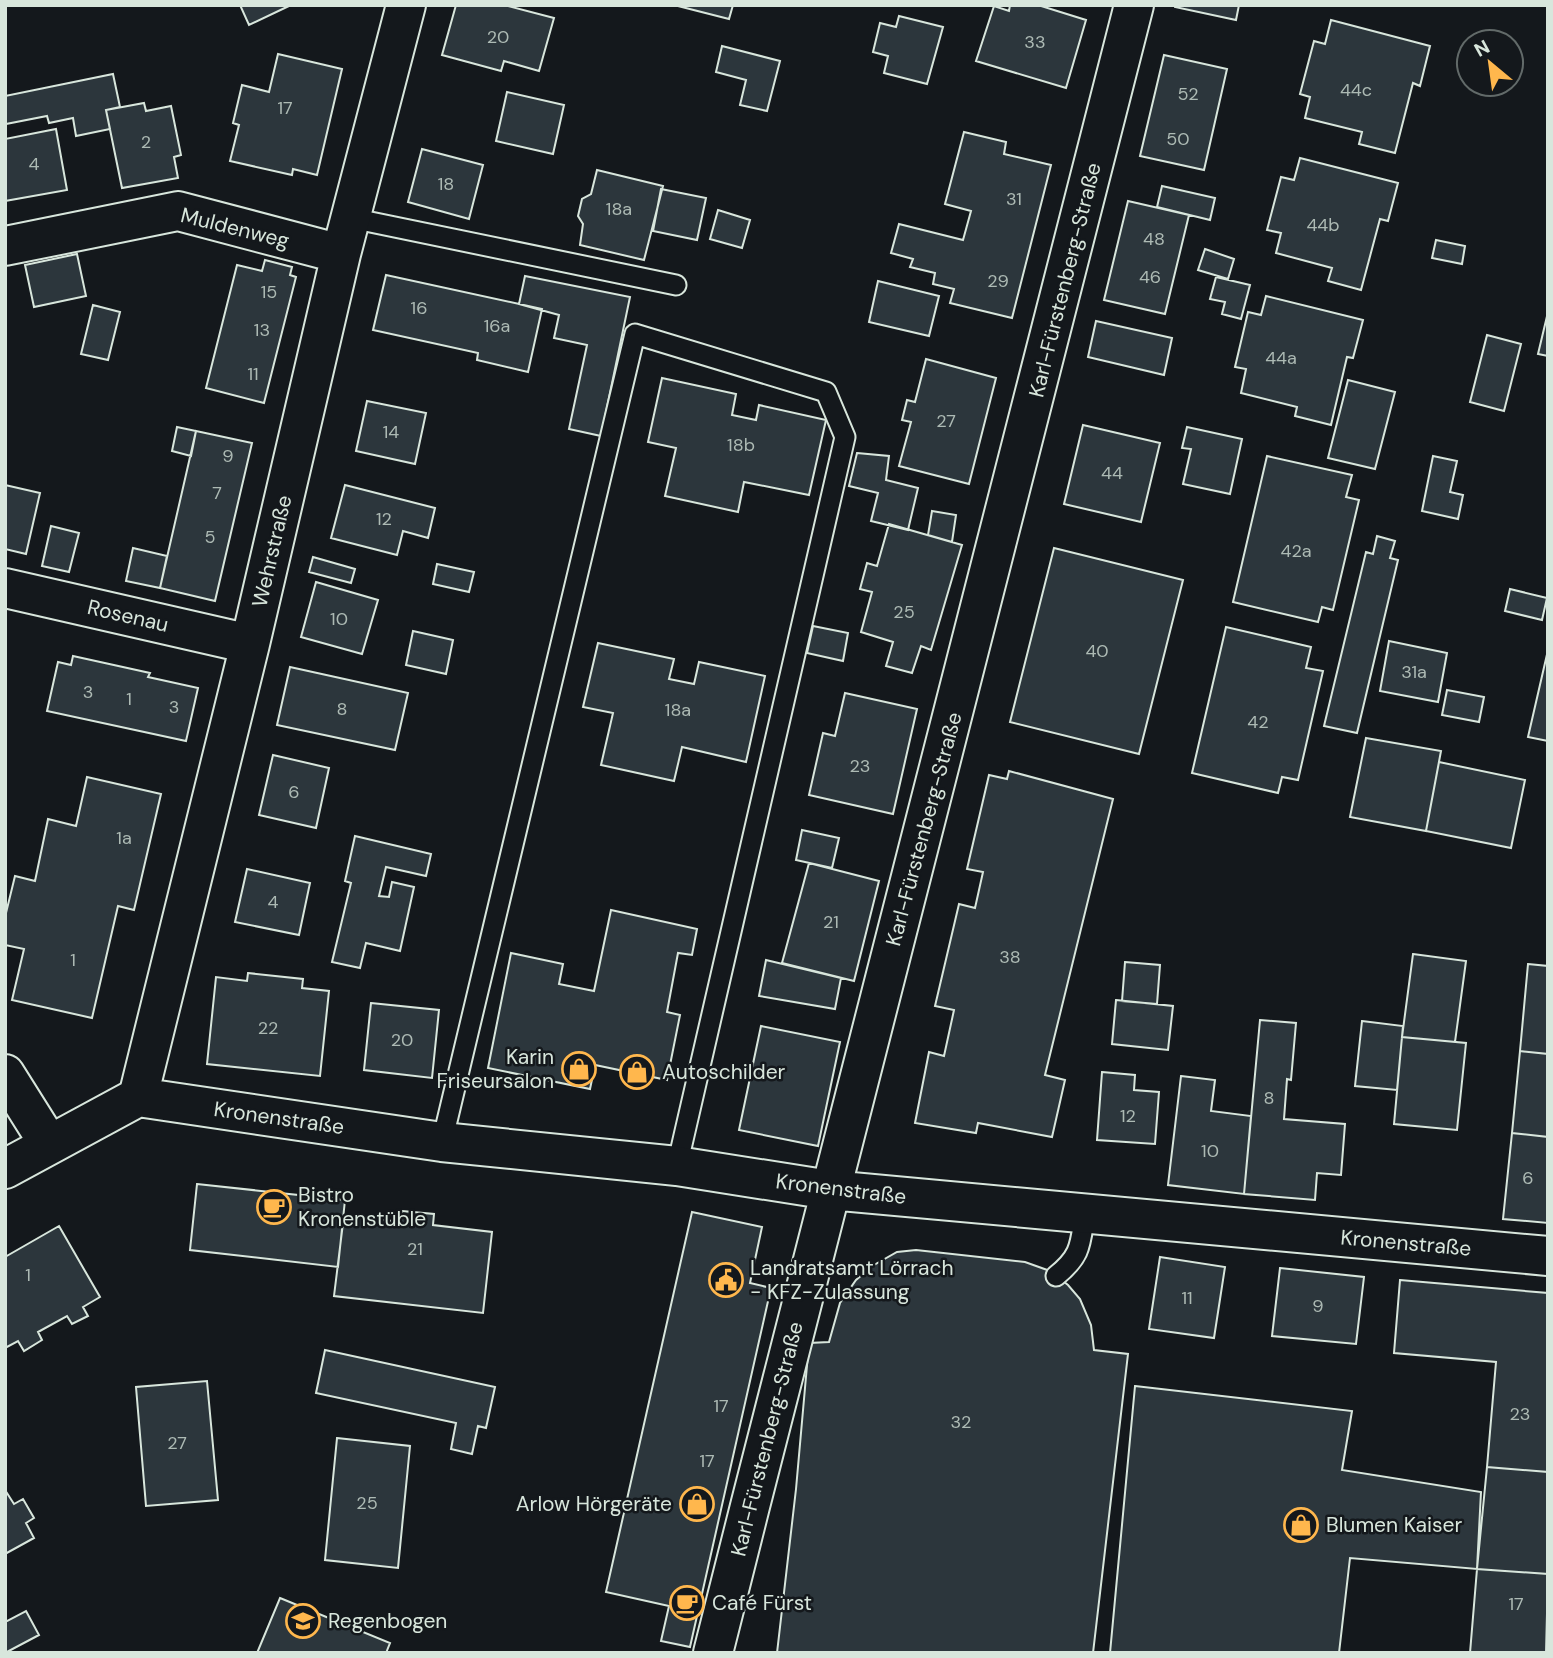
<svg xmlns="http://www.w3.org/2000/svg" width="1553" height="1658" viewBox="0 0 1553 1658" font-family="'DM Sans',sans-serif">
<rect width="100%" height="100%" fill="#14181c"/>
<path fill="#2c363c" stroke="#d8e6dc" stroke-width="2" d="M240,5H291L249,25Z
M456,5H504L554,18L539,71L504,61L501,71L442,55Z
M674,5H733L729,19Z
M1010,5H1038L1086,20L1066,88L976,61L994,6L1009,11Z
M1175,5H1239L1236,20L1175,7Z
M899,16L943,27L927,84L884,73L888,56L873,52L880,23L896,27Z
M1331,20L1430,46L1420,86L1413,83L1395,153L1359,144L1362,132L1305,118L1310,97L1300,94L1314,41L1325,44Z
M722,46L780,61L767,111L740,105L746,80L716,72Z
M278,54L342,69L317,175L293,169L292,175L230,161L239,125L233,123L242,85L269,92Z
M1164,55L1227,69L1204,170L1140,156Z
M113,74L120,107L106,110L110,129L76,136L73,118L49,123L47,116L6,124L5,96Z
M507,92L564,105L553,154L496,141Z
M144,103L146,111L171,106L181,155L174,157L178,178L122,188L106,110Z
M56,129L67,190L5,201V139Z
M964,132L1006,142L1004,154L1051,165L1012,318L950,303L954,289L933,284L935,273L910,267L913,259L891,253L899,224L963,240L971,211L945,204Z
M422,149L483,165L469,219L408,202Z
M1300,158L1398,183L1388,221L1380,219L1361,290L1328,281L1332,268L1276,253L1281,233L1267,230L1281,177L1294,180Z
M597,170L663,186L644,260L580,245L583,224L578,216L582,199L591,194Z
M1162,186L1215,198L1210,220L1157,207Z
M661,189L706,198L697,240L653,231Z
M1128,201L1189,215L1165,314L1104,300Z
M718,210L750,220L742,248L710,239Z
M1436,240L1465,246L1462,264L1432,258Z
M1205,249L1234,259L1228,279L1198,270Z
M77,254L86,296L34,307L25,265Z
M265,260L292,267L290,275L296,277L264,403L206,388L237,265L262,271Z
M386,275L542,309L528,372L477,360L478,353L373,330Z
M525,276L630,297L601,436L569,429L587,345L554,338L559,315L519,304Z
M1216,277L1250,285L1241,319L1222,314L1225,302L1210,299Z
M878,281L939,296L929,336L869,322Z
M1266,296L1363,320L1353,358L1347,357L1331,425L1295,416L1297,407L1241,393L1246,369L1235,367L1248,312L1261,315Z
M93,305L120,312L108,360L81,354Z
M1548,312V356L1538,354Z
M1096,321L1172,338L1164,375L1088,357Z
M1487,335L1521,344L1504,411L1470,402Z
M926,359L996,378L969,484L899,466L911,422L902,420L907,400L915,402Z
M662,378L736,394L732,415L756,420L759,405L826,420L809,495L744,482L738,512L665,496L676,448L648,442Z
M1348,380L1395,392L1375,469L1328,458Z
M367,401L426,413L415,464L356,451Z
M1083,425L1160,443L1141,522L1064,504Z
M177,427L196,431L191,456L172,451Z
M1187,427L1242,439L1230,494L1183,484L1191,449L1182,448Z
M196,431L252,443L215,601L160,588Z
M857,453L889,456L886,480L918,488L908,530L871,521L878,493L849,486Z
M1267,456L1352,475L1346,497L1359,500L1333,610L1322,607L1318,622L1233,602Z
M1433,456L1457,461L1450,492L1463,495L1458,519L1422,511Z
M5,485L40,493L26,554L5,549Z
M345,485L435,508L428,538L403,531L397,555L331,538Z
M932,511L956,515L952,542L928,535Z
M889,524L962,545L931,650L921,646L912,673L886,666L893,642L861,632L872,592L860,589L867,563L877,566Z
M51,526L79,533L69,572L42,566Z
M1377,536L1395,541L1390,558L1398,560L1357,733L1324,726L1366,552L1373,554Z
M133,548L167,556L160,588L126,581Z
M1054,548L1183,580L1139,754L1010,722Z
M313,557L355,569L351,583L309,572Z
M437,564L474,572L469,592L433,584Z
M316,582L378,600L362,654L301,637Z
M1510,589L1547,598L1542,620L1505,611Z
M813,626L848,633L843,661L807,653Z
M1226,627L1311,647L1306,668L1323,671L1298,780L1282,777L1278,793L1192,773Z
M413,631L453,640L446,674L406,665Z
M1389,641L1447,653L1438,702L1380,691Z
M598,643L674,659L669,679L694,684L699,662L765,676L746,762L682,747L674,781L601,765L613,713L583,707Z
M1548,650V741L1528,737Z
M73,656L150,673L148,677L198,688L186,741L47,711L58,662L71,665Z
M290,667L408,693L395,750L277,725Z
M1447,690L1484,697L1479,722L1442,715Z
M845,693L917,709L893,814L809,795L823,733L835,736Z
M1366,738L1441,751L1426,831L1350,817Z
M273,755L329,768L316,828L259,815Z
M1439,762L1525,780L1511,848L1426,831Z
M1009,771L1113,799L1045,1075L1065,1080L1052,1137L978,1123L976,1133L915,1123L929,1052L944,1056L954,1010L935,1006L959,904L975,908L983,872L967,869L989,775L1007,779Z
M87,777L161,794L134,910L118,906L92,1018L12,1000L24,949L5,945V917L15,876L35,881L48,819L76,826Z
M802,830L839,838L832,868L796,860Z
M355,836L431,854L426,876L386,867L379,896L389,897L392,882L414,887L400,951L366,943L360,968L332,962L351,883L345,881Z
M809,863L879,881L854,981L782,963Z
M247,869L310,883L299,935L235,922Z
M611,910L697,929L692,955L678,953L667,1012L680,1015L667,1080L595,1065L590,1089L488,1068L511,953L563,964L559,984L594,991Z
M1413,954L1466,961L1455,1042L1402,1037Z
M766,960L841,978L835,1009L759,996Z
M1125,962L1160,965L1157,1004L1122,1001Z
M1528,964L1548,966V1054L1520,1051Z
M248,973L303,979L302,988L329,991L320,1076L207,1064L216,977L247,981Z
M1116,1000L1173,1006L1168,1050L1112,1044Z
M371,1003L439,1010L432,1078L364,1070Z
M1260,1020L1296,1023L1291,1080L1287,1079L1284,1119L1345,1124L1341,1175L1317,1173L1315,1200L1244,1194Z
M1362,1021L1403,1026L1397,1090L1355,1086Z
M761,1026L840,1042L818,1146L739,1130Z
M1402,1037L1466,1043L1457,1130L1394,1124Z
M1520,1051L1548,1054V1137L1512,1133Z
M1102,1072L1135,1075L1134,1090L1159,1092L1155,1144L1097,1140Z
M1181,1076L1215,1080L1211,1111L1251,1116L1244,1194L1168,1185Z
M1512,1133L1548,1137V1223L1503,1219Z
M197,1184L345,1200L338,1267L190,1250Z
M402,1211L434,1214L433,1225L492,1232L483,1313L334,1296L344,1215L401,1222Z
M692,1212L762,1227L750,1283L771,1288L690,1647L661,1641L669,1606L606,1592Z
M59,1226L100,1297L83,1307L88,1316L72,1324L67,1316L38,1332L42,1340L24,1351L18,1341L5,1348V1257Z
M916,1250L1025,1262L1050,1271L1068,1285L1080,1299L1091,1325L1094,1350L1128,1354L1093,1653H777L796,1489L809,1343L829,1342L840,1303L856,1280L874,1265L897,1252Z
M1160,1257L1225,1267L1214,1338L1149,1329Z
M1280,1268L1364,1277L1356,1344L1272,1336Z
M1400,1280L1548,1293V1472L1487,1467L1496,1362L1394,1353Z
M325,1350L495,1387L486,1428L478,1426L472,1454L451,1449L456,1423L316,1393Z
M207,1381L218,1500L146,1506L136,1387Z
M1135,1386L1352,1411L1342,1470L1481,1492L1477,1569L1350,1558L1339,1653H1110Z
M337,1438L410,1446L398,1568L325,1560Z
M1487,1467L1548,1472V1574L1477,1569Z
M5,1490L14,1504L23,1499L34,1518L26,1523L34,1538L5,1554Z
M1477,1569L1548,1574L1546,1653H1470Z
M280,1598L390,1643L386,1653H257Z
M26,1611L39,1635L5,1653V1622Z"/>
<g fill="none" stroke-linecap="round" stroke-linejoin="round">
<g stroke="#d8e6dc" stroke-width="23">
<path id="service" d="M351,218L676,285
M442,1142L635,334L826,392L845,437L677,1166
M1056,1276C1082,1255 1080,1244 1085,1213"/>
</g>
<g stroke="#d8e6dc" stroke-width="42">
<path id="minor" d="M5,246L178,211L341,254
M5,588L250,644
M5,1074L49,1144
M138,1097L442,1142L677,1166L830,1190L1548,1256
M138,1097L250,644L341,254L406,5
M5,1169L138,1097
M713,1653C851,1103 997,555 1134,5"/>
</g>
<use href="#service" stroke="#14181c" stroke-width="19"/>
<use href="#minor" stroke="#14181c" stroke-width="38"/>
</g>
<defs>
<g id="shop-ring" transform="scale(1.75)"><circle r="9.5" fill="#14181c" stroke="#ffb74d" stroke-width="1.5"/><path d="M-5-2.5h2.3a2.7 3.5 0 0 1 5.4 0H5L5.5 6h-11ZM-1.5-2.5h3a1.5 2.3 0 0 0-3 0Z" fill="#ffb74d"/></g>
<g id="cafe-ring" transform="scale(1.75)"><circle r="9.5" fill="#14181c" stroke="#ffb74d" stroke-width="1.5"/><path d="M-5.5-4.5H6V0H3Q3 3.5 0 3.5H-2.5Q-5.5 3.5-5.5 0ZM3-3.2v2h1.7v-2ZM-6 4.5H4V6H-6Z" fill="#ffb74d"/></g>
<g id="civic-ring" transform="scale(1.75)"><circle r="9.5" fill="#14181c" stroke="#ffb74d" stroke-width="1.5"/><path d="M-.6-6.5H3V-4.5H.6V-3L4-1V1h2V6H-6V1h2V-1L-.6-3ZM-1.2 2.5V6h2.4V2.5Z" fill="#ffb74d"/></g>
<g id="school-ring" transform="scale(1.75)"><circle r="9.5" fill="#14181c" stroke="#ffb74d" stroke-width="1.5"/><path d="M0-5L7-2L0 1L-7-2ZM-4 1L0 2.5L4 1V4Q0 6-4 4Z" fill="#ffb74d"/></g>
</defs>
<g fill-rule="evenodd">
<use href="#shop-ring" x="579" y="1069"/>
<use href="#shop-ring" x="637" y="1072"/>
<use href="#cafe-ring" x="274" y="1207"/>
<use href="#civic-ring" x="726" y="1280"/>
<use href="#shop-ring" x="697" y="1504"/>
<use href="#shop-ring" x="1301" y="1525"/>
<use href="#cafe-ring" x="687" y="1603"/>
<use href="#school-ring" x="303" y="1621"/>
</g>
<g text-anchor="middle" stroke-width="5" stroke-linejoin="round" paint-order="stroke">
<g font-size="18" fill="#adbab4">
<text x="498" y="43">20</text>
<text x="1035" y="48">33</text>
<text x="1356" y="96">44c</text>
<text x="1188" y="100">52</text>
<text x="285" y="114">17</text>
<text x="1178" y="145">50</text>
<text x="146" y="148">2</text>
<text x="34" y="170">4</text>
<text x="446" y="190">18</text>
<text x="1014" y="205">31</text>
<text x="619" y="215">18a</text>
<text x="1323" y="231">44b</text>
<text x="1154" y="245">48</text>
<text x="1150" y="283">46</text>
<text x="998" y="287">29</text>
<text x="269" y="298">15</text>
<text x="419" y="314">16</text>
<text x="497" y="332">16a</text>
<text x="262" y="336">13</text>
<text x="1281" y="364">44a</text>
<text x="253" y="380">11</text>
<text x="946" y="427">27</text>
<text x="391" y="438">14</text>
<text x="741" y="451">18b</text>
<text x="228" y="462">9</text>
<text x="1112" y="479">44</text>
<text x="217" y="499">7</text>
<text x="384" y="525">12</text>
<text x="210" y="543">5</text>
<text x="1296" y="557">42a</text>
<text x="904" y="618">25</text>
<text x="339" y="625">10</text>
<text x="1097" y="657">40</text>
<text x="1414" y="678">31a</text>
<text x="88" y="698">3</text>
<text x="129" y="705">1</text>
<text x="174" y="713">3</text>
<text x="342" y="715">8</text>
<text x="678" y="716">18a</text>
<text x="1258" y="728">42</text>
<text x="860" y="772">23</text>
<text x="294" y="798">6</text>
<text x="124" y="844">1a</text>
<text x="273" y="908">4</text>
<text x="831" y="928">21</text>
<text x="1010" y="963">38</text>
<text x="73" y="966">1</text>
<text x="268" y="1034">22</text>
<text x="402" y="1046">20</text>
<text x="1269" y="1104">8</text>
<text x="1128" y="1122">12</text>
<text x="1210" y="1157">10</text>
<text x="1528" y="1184">6</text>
<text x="415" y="1255">21</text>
<text x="28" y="1281">1</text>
<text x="1187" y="1304">11</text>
<text x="1318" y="1312">9</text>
<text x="721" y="1412">17</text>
<text x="1520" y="1420">23</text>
<text x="961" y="1428">32</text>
<text x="177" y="1449">27</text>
<text x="707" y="1467">17</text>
<text x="367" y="1509">25</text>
<text x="1516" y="1610">17</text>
</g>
<g font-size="21" fill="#d8e6dc" stroke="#14181c">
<text transform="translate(235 228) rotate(14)" y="7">Muldenweg</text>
<text transform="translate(1065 280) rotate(-76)" y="7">Karl-Fürstenberg-Straße</text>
<text transform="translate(272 551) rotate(-77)" y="7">Wehrstraße</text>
<text transform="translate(128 616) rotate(13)" y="7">Rosenau</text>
<text transform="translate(924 829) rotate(-75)" y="7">Karl-Fürstenberg-Straße</text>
<text transform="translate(279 1118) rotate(8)" y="7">Kronenstraße</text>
<text transform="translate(841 1189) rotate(7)" y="7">Kronenstraße</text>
<text transform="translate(1406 1243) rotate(5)" y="7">Kronenstraße</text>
<text transform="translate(767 1439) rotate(-76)" y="7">Karl-Fürstenberg-Straße</text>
</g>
<g font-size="21" fill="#d8e6dc" stroke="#14181c" text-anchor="start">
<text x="554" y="1064" text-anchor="end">Karin<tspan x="554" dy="24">Friseursalon</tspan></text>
<text x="662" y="1079">Autoschilder</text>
<text x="298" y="1202">Bistro<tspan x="298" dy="24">Kronenstüble</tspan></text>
<text x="750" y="1275">Landratsamt Lörrach<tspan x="750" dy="24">- KFZ-Zulassung</tspan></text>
<text x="672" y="1511" text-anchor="end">Arlow Hörgeräte</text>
<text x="1326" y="1532">Blumen Kaiser</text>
<text x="712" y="1610">Café Fürst</text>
<text x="328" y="1628">Regenbogen</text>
</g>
</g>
<rect width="1553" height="1658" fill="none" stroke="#d8e6dc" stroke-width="14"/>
<g transform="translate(1490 63) rotate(331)"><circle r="33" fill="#14181c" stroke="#626a69" stroke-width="2"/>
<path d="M0-5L12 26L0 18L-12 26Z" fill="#ffb74d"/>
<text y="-10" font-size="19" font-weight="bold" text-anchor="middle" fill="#d8e6dc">N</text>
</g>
</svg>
